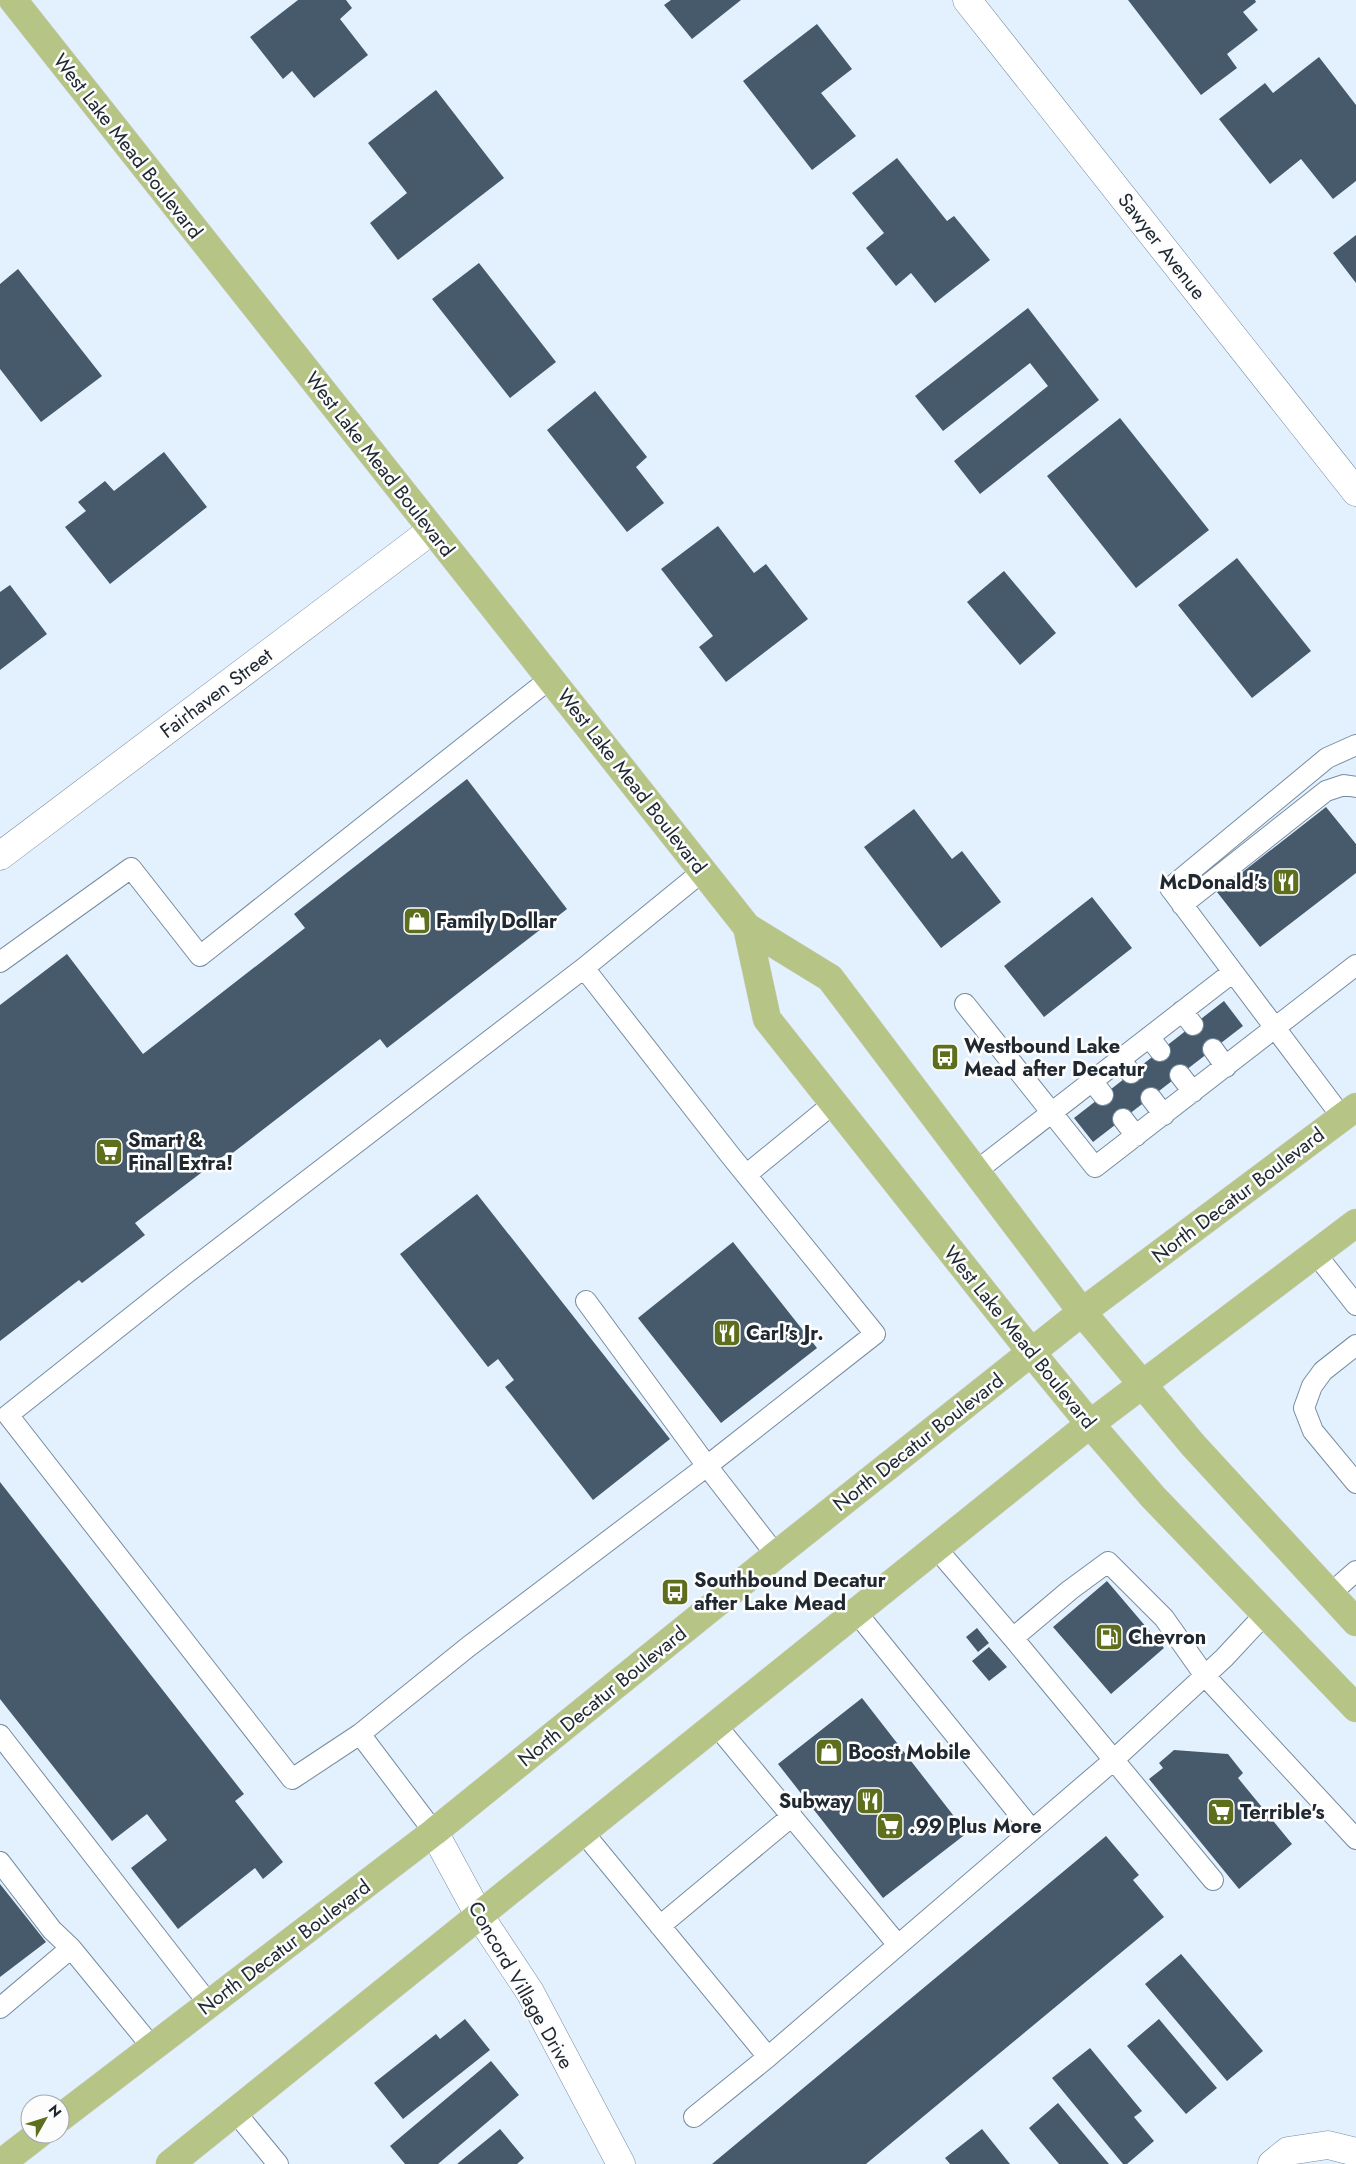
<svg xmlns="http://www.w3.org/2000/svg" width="1356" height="2164" viewBox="0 0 1356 2164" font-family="Jost,sans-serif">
<rect width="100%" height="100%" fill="#e3f1ff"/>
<path fill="#465a6c" d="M298,0H346L352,8L340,19L368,55L314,98L292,71L283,79L250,37Z
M671,0H741L692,39L664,5Z
M1128,0H1255L1256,2L1243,12L1258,30L1227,54L1237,68L1201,95Z
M817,24L852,69L821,93L856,136L812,170L743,81Z
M1319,57L1356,105V181L1333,199L1301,159L1270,184L1219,119L1265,83L1273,93Z
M436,90L504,178L398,260L370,223L407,193L368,143Z
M897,158L947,221L954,216L990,260L935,303L911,273L896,286L866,248L884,233L852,193Z
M1356,235V283L1333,253Z
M479,263L556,362L510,398L432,299Z
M18,269L102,376L41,422L0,369V284Z
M1028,308L1099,400L980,494L954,461L1048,386L1030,363L943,431L915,396Z
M595,391L647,457L636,467L664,503L627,532L547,430Z
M1120,418L1209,530L1136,588L1047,476Z
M164,452L207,507L110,584L65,527L86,511L78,502L105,481L114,491Z
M718,526L754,573L766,564L808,619L726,682L699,647L713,636L661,569Z
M1237,558L1311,651L1252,698L1178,605Z
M1004,571L1056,633L1020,665L967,602Z
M10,585L47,634L0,670V592Z
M467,779L567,909L387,1048L380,1039L230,1155L228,1153L222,1157L135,1223L145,1235L82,1283L79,1280L0,1341V1005L67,954L143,1054L305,928L294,914Z
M1326,807L1356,844V873L1260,947L1217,892Z
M914,809L952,859L962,851L1001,902L941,948L864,847Z
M1092,897L1132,948L1044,1017L1004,966Z
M1224,1001L1243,1026L1093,1142L1074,1118Z
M477,1194L670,1439L593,1500L505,1387L514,1380L498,1359L488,1367L400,1254Z
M733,1242L817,1348L721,1423L638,1318Z
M0,1482L244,1794L235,1801L283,1862L263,1879L255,1868L178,1929L131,1868L167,1840L147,1814L112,1841L0,1699Z
M1107,1581L1164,1648L1111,1694L1053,1627Z
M977,1628L989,1643L978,1652L966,1637Z
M989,1647L1007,1667L989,1681L972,1661Z
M862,1698L967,1833L883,1898L778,1764Z
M1174,1750L1228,1754L1243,1773L1238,1778L1292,1844L1239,1889L1149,1779L1163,1768L1159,1763Z
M1106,1836L1139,1875L1133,1880L1164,1917L866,2164H712Z
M0,1884L46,1942L0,1977Z
M1181,1954L1263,2051L1227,2081L1145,1984Z
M465,2019L490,2050L403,2119L374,2083L436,2034L440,2039Z
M1159,2019L1217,2088L1186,2114L1127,2046Z
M1090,2048L1142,2111L1134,2117L1154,2141L1127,2164H1123L1052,2078Z
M491,2061L519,2095L438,2164H405L390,2146Z
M1058,2103L1109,2164H1059L1029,2128Z
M500,2129L524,2158L517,2164H457Z
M982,2129L1010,2164H950L945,2158Z"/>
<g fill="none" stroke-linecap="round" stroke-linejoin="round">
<g stroke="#768ca0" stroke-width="22">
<path id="service" d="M703,871L584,968L730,1155L875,1334L707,1466L776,1555
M1182,905L1326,791L1344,785L1356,787
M0,962L131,868L200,956L551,678
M965,1004L1095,1167L1356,965
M1182,1011L1193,1025
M1149,1037L1160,1051
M1213,1049L1226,1067
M1120,1060L1131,1073
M1180,1075L1193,1092
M1092,1081L1103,1095
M1151,1098L1164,1115
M1342,1117L1170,888L1327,758L1356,745
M1123,1119L1136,1136
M975,1172L1233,972
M746,1175L834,1103
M1315,1253L1356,1305
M1356,1345L1323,1371L1312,1386L1304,1408L1313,1431L1356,1483
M936,1548L1013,1638L1070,1590L1108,1562L1164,1618L1205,1676L1356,1839
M1330,1594L1356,1571
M856,1612L1032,1830
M1013,1638L1213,1880
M716,1725L898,1945
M360,1734L468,1647L707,1466L586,1301
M0,1735L209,2004
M434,1832L360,1734L292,1779L8,1415L183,1276L584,968
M583,1832L768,2057L1108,1765L1224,1658L1265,1614
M0,1862L52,1930L71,1948
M660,1926L792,1816
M0,2008L71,1948L152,2047
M236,2113L278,2164
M694,2117L768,2057"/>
</g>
<g stroke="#768ca0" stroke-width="29">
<path id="minor" d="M967,0L1356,492
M0,856L432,530
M434,1832L479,1915L530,1992L621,2164
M1272,2164L1288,2151L1328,2145L1356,2152"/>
</g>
<g stroke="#d2d4d6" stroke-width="29">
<path id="primary" d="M13,0L747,927L830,978L1082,1312L1193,1445L1356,1622
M747,927L767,1019L1031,1352L1090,1424L1153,1497L1356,1708
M60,2118L434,1832L776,1555L1082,1312L1356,1107
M0,2164L39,2134
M170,2164L1090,1424L1356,1223"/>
</g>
<use href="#service" stroke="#fff" stroke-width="20"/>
<use href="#minor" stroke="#fff" stroke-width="28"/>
<use href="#primary" stroke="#b6c585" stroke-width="28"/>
</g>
<defs>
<g id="restaurant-square" transform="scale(1.4375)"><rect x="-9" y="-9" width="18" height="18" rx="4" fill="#5d6f1d" stroke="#fdfdfd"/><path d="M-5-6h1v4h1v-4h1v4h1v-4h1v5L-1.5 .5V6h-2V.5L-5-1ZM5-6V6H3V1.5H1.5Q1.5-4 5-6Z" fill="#fff"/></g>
<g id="shop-square" transform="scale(1.4375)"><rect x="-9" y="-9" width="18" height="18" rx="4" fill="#5d6f1d" stroke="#fdfdfd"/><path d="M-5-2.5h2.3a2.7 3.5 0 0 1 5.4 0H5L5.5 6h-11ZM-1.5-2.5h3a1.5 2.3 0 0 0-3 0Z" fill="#fff"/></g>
<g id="bus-square" transform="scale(1.4375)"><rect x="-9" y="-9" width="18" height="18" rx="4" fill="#5d6f1d" stroke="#fdfdfd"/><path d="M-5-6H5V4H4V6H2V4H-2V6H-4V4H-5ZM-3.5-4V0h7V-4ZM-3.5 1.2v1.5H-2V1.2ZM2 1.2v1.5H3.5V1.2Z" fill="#fff"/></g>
<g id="supermarket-square" transform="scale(1.4375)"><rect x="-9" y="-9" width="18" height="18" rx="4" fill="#5d6f1d" stroke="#fdfdfd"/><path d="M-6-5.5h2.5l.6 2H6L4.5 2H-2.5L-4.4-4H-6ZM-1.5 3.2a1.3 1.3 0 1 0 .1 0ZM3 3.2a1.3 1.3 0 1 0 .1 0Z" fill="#fff"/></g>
<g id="fuel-square" transform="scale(1.4375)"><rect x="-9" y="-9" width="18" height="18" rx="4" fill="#5d6f1d" stroke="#fdfdfd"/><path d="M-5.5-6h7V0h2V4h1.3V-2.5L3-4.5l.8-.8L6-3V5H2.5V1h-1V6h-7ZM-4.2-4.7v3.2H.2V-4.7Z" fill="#fff"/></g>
</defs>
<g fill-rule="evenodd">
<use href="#restaurant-square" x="1286" y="882"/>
<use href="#shop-square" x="417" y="921"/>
<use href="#bus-square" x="945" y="1057"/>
<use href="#supermarket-square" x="109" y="1152"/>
<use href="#restaurant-square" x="727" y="1333"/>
<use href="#bus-square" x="675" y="1592"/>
<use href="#fuel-square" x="1109" y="1637"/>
<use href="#shop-square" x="829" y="1752"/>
<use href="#restaurant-square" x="870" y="1801"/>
<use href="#supermarket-square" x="1221" y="1812"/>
<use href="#supermarket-square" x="890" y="1826"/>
</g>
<g text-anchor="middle" stroke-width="5" stroke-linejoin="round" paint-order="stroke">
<g font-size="20" fill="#202931" stroke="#fdfdfd">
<text transform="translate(128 146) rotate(52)" y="7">West Lake Mead Boulevard</text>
<text transform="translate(1162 246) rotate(52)" y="7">Sawyer Avenue</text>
<text transform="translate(380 464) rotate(52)" y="7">West Lake Mead Boulevard</text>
<text transform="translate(216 693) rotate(-37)" y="7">Fairhaven Street</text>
<text transform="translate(632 781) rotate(52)" y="7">West Lake Mead Boulevard</text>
<text transform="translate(1238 1195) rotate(-37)" y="7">North Decatur Boulevard</text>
<text transform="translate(1020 1337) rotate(51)" y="7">West Lake Mead Boulevard</text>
<text transform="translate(918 1442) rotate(-38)" y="7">North Decatur Boulevard</text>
<text transform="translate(602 1696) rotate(-39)" y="7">North Decatur Boulevard</text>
<text transform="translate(284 1947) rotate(-37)" y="7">North Decatur Boulevard</text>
<text transform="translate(521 1985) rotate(60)" y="7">Concord Village Drive</text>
</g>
<g font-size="20" font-weight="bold" fill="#202931" stroke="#fdfdfd" text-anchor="start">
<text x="1267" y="889" text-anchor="end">McDonald's</text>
<text x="436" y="928">Family Dollar</text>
<text x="964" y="1053">Westbound Lake<tspan x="964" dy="23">Mead after Decatur</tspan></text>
<text x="128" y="1147">Smart &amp;<tspan x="128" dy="23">Final Extra!</tspan></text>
<text x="746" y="1340">Carl's Jr.</text>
<text x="694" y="1587">Southbound Decatur<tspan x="694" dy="23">after Lake Mead</tspan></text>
<text x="1128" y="1644">Chevron</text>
<text x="848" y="1759">Boost Mobile</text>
<text x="851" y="1808" text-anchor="end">Subway</text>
<text x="1240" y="1819">Terrible's</text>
<text x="909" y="1833">.99 Plus More</text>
</g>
</g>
<g transform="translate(45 2119) rotate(51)"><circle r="24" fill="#fdfdfd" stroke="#a5a8ab"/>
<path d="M0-4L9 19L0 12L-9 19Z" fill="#5d6f1d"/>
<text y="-8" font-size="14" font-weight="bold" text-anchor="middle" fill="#202931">N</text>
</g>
</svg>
